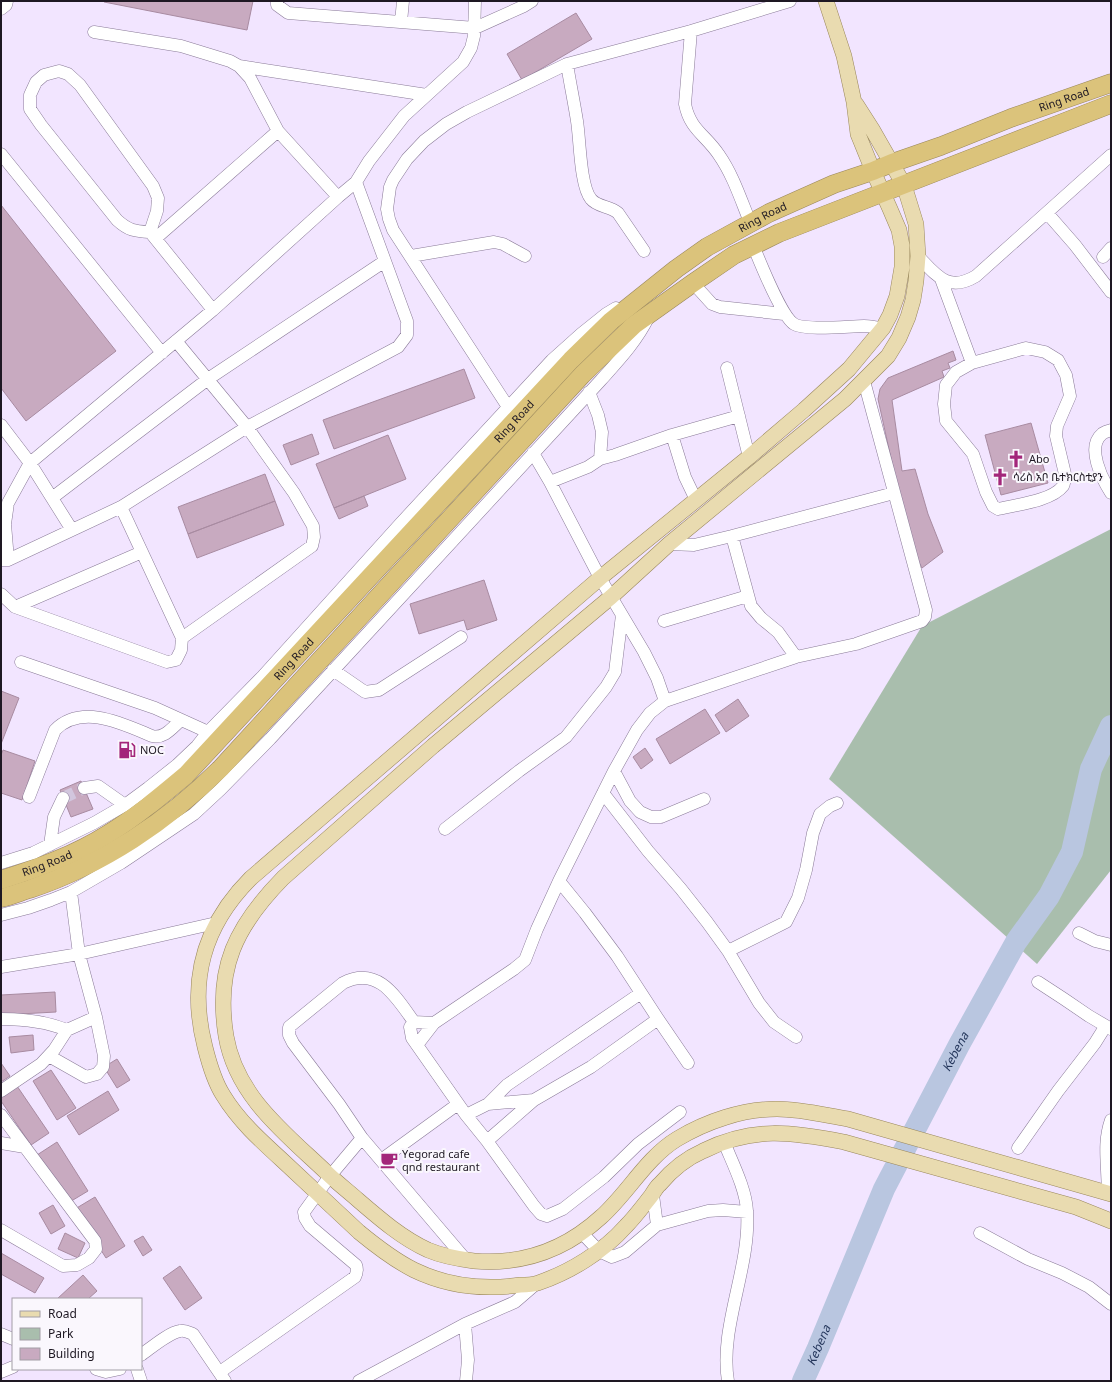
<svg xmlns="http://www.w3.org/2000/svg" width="1112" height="1382" viewBox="0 0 1112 1382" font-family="Georgia,'Noto Sans Ethiopic',serif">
<rect width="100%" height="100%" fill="#f2e5ff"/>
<path fill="#a9bead" d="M1111,529V870L1037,964L829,779L922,626Z"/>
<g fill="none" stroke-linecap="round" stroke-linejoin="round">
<path stroke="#b9c6e0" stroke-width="22" id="s1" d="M803,1381L818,1348L884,1189L959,1045L1016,942L1049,896L1072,852L1091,769L1111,726"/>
</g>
<path fill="#c8aac0" stroke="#a88ba1" d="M104,1H253L247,30L104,2Z
M576,13L592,39L522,80L507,54Z
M1,205L116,351L26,421L1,388Z
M953,351L956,360L948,363L950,368L942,371L944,377L892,400L902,471L915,469L928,514L943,552L922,568L910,545L878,399L880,389L888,378Z
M464,369L475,398L334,449L323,420Z
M1031,423L1048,483L1001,495L985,435Z
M312,434L319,454L291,465L283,445Z
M388,435L406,479L334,508L316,464Z
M265,474L275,501L188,534L178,507Z
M364,496L368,506L339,519L334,508Z
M275,501L284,525L197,558L188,534Z
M484,580L497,620L467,630L464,620L419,634L410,604Z
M1,691L19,698L1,744Z
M738,699L749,716L726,732L715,715Z
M705,709L720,733L670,764L656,739Z
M645,748L653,760L641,769L633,757Z
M3,750L35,761L22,800L1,793V755Z
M81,781L93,809L71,817L60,790Z
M55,992L56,1012L1,1015V995Z
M33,1035L34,1050L11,1053L9,1037Z
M117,1059L130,1080L117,1088L104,1067Z
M1,1063L10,1076L1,1082Z
M51,1070L76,1108L57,1120L33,1081Z
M17,1086L49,1133L31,1145L1,1101V1097Z
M108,1091L119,1110L79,1135L67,1116Z
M57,1142L88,1191L68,1203L37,1155Z
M95,1197L125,1246L106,1258L75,1209Z
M53,1205L65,1226L51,1234L39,1213Z
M65,1233L85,1243L78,1258L58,1249Z
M143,1236L152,1250L143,1256L134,1241Z
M1,1253L44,1278L35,1293L1,1274Z
M180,1266L202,1298L185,1310L163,1278Z
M83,1275L97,1291L88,1299H57Z"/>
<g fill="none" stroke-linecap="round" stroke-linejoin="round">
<path stroke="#d2c6de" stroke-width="12" stroke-dasharray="12 6" stroke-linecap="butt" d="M63,798L84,788"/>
<g stroke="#8a7b98" stroke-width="13">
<path id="minor" d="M277,1V5L288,13L475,28L524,6L532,1
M1,9L6,5L7,1
M401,22L403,1
M691,31L685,104C690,130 706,135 719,155C733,175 741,200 750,222
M94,32L181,46L230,61L239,66L250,78L278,131L338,197
M567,64C570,83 574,102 577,121C580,139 580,186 591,199C597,207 610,206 618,213L644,251
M239,66L427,95
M1,154L162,353
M1047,213L1075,245L1111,292
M150,232L157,211L158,198L153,186L80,85L68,74L59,71L44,75L36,82L30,95V109L41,125L117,220C129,231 135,231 150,232L213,310
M156,238L278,131
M753,245C759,260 782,317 794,324C806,331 849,326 864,326C870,326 877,328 883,328
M411,256L494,242L503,244L525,256
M918,256C936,275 948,293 976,276L1111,155
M1103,257L1111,248
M941,279L972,363
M693,283L712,304L720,307L784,314
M176,341L247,427L294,493L313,526L314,537L312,546L182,638
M1026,348L1045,352L1058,360L1066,375L1070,396L1057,426L1056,436L1065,474C1065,478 1065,482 1063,486C1052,501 1015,505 998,509L993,506L986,492L973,454L946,421L944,404L946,385L956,372L972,363Z
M727,368L749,457
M589,392L598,415L602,432L600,459
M508,407L393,230L389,219L387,209L390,187L393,180L407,159L424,141L446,124L467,112L567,64L691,31L790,1
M1,425L30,463L72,530
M1111,430C1109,431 1104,432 1102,434C1086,447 1102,479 1111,493
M672,435L685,477L696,500
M533,453L550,482L600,578L644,652L657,678L665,701
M550,482L588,467L600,459L615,455L672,435L739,416
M52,498L208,379L385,261
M732,536L751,606L761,618L778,632L796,657
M669,544L694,545L732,536L894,493
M1,560H8L121,507L247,427L398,347L407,335V321L356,182
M8,560L5,524L8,503L30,463L213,310L338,197L356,182L369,161L404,116L463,62L471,48L474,36L475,1
M1,594L15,607L167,662L176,660L181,650L182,638L121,507
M15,607L142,552
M664,621L748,596
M21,662L155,708L208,732
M333,670L365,692L379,690L461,637
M614,771L630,801L640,812L651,817H661L704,799
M84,788L98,786L125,805
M603,793L648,851L681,889L707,922L728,951L759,1003L774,1022L796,1037
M29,797L55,730C82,703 123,724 152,736C164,739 172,728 181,720
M445,829L519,771L566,737L606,687L615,672L622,615
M50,845L54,817L63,798
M1,863L33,853L94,823L125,805L148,788L177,765L197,746L208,732L262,677L400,524L552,360L581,334L606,314L616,308
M559,881L585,913L617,956L658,1019
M1,915L28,908L51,900L71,892L121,863L194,814L221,789L270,739L601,380C619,360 637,341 649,316
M1079,933L1095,941L1111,945
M728,951L786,922L798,898L806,870L813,833L820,814L830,806L837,803
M1,967L79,954L216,923
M1038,982L1064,999L1089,1016L1111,1029
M1,1019C24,1019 45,1021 67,1030
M434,1023L414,1022L410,1027L412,1038L466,1115L488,1104L534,1100L591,1067L658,1019L688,1063
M417,1045L434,1023L514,969L525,960L537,929L559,881L614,771L637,730L650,713L665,701L796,657L856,644L922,621L925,617L926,610L864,381
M49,1056L86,1077L97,1074L103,1067L104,1056L96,1017L79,954L71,892
M1,1091L41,1064L54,1050L67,1030L96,1017
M534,1100L487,1141L534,1206L541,1214L547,1216L563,1209L604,1177L638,1144L680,1112
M488,1104L507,1085L641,993
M1,1115L95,1241L96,1249L89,1258L77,1265L63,1266L1,1230
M466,1115L487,1141
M362,1138L339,1104L293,1043L289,1035V1027L343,983C378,965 396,997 414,1022
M724,1142C732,1162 746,1189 747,1211C751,1267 719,1327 728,1381
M1,1143L25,1147
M1018,1148L1058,1091L1095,1043L1105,1027
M381,1160L458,1104
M1107,1170C1106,1152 1105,1137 1111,1120
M1108,1192L1107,1170L1111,1168
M653,1195L657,1225
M582,1233L599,1251L612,1257L625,1252L657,1225L708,1211L723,1210L747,1212
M980,1233L1028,1259L1062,1273L1089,1287L1111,1304
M465,1324L468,1360L466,1381
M1,1334L13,1339
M141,1355C151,1348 168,1333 180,1331C185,1330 188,1332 193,1334L225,1381
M96,1369L106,1372L120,1369
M137,1369L141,1381
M1,1372L13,1367
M220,1372L355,1277C357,1273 358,1270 356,1265L310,1226L305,1218L304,1212L330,1176L362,1138L466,1260
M359,1381L465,1324L515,1302L537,1283"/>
</g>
<g stroke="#99875c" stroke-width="16">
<path id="major" d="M826,1L844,56L854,102L858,134L873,171L890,209L899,230L902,246V267L897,296L890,315L883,328L849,369L804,410L749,457L600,578L251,878C203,926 188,981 205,1047C209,1063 214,1081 223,1095C238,1120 260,1140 282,1160C308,1184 333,1208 359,1232C376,1246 394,1260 414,1270C447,1286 484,1290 520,1285C526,1285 532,1285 538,1283C570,1272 603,1252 626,1226C635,1217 643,1206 651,1196C654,1192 656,1187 660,1184C671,1171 687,1158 703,1151C753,1126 792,1132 844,1142L1076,1207L1111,1221
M856,104L872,129L904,185L916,224L918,256L916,281L913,300L908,317L899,338L888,356L845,399L669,544L611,597L433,746L283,878C236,926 215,968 226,1036C236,1096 285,1133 326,1172C336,1182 348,1191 358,1200C380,1219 402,1238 428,1250C442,1256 459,1259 474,1261C523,1265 565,1250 601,1217C628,1193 646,1158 677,1139C707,1121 743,1109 777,1109C801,1109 824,1115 848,1119L1111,1194"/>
</g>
<g stroke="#99875c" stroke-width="19">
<g id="highway">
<path id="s2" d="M1,880C38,868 75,855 108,834C136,817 161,796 186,775L571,360L611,321L676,269L707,247L769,213L834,184L873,171L892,163L941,146L1011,118L1111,83"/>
<path d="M1,898C11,896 20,892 30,889C102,865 168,821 221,768L582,375L634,325L693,283L734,255L779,233L1111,104"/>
</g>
</g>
<use href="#minor" stroke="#fff" stroke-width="12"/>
<use href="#major" stroke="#e9dbb0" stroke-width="15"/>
<use href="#highway" stroke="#dbc37b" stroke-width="18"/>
</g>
<defs>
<g id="church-bare" transform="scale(1.38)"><path d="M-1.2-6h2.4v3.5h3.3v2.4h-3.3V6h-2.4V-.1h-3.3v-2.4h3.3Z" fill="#a3267a" stroke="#faf7fd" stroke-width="2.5" paint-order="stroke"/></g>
<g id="fuel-bare" transform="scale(1.38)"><path d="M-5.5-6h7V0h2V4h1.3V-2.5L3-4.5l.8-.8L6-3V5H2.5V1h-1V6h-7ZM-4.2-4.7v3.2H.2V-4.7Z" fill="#a3267a" stroke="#faf7fd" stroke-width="2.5" paint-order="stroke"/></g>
<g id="cafe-bare" transform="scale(1.38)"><path d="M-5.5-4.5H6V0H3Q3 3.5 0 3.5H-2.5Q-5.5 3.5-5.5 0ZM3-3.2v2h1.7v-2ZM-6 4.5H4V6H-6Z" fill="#a3267a" stroke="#faf7fd" stroke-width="2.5" paint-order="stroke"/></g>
</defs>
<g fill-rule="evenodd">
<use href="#church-bare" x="1016" y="459"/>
<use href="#church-bare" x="1000" y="477"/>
<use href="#fuel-bare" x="127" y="750"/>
<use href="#cafe-bare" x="389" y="1160"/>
</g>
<g text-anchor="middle" stroke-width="4" stroke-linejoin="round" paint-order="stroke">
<g font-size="11" fill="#1e1823" stroke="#faf7fd">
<text dy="4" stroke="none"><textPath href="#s2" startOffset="1345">Ring Road</textPath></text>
<text dy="4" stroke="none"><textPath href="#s2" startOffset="1021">Ring Road</textPath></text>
<text dy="4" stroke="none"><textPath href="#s2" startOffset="697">Ring Road</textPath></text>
<text dy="4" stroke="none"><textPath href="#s2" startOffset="373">Ring Road</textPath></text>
<text dy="4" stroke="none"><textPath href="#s2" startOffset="49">Ring Road</textPath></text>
</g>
<g font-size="11" fill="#1e1823" stroke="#faf7fd" text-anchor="start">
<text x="1029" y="463">Abo</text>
<text x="1013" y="481">ሳሪስ አቦ ቤተክርስቲያን</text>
<text x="140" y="754">NOC</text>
<text x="402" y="1158">Yegorad cafe<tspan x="402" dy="13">qnd restaurant</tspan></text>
</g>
<g font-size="12" font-style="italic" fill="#24365b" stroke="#faf7fd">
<text dy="4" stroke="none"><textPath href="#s1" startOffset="363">Kebena</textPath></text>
<text dy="4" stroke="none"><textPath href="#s1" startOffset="39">Kebena</textPath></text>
</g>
</g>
<rect width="1112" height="1382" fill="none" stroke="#1e1823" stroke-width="4"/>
<rect x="12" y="1298" width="130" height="72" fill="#faf7fd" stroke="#a29ea6"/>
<rect x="20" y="1311" width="20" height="6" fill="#e9dbb0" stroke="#a29ea6"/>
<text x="48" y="1318" font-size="12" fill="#1e1823">Road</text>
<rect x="20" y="1328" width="20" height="12" fill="#a9bead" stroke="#a29ea6"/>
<text x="48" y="1338" font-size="12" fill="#1e1823">Park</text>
<rect x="20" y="1348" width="20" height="12" fill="#c8aac0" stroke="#a29ea6"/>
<text x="48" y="1358" font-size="12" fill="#1e1823">Building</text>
</svg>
